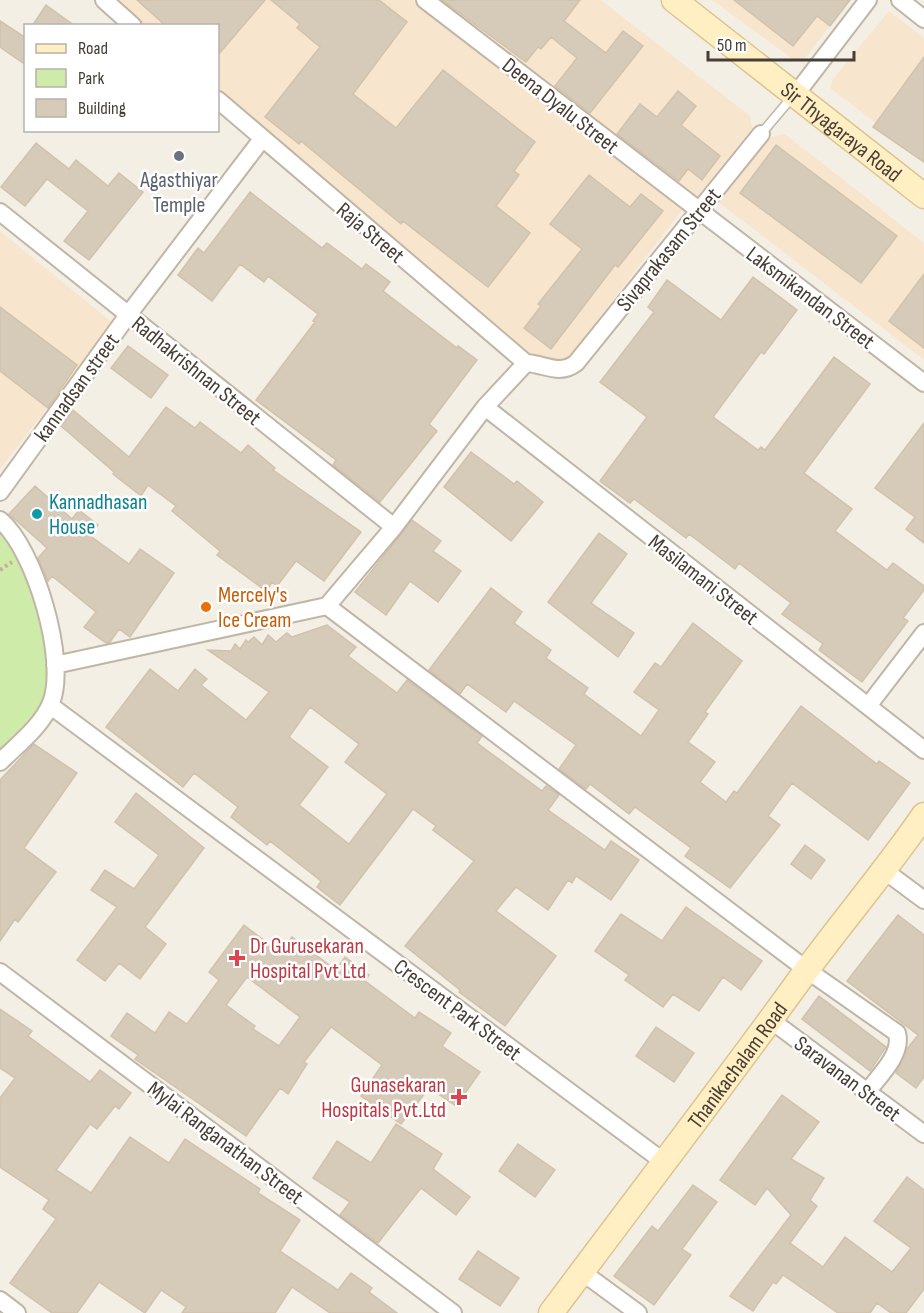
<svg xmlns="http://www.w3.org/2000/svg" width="924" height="1313" viewBox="0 0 924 1313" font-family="'Sofia Sans Condensed',sans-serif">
<rect width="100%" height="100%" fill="#f4efe4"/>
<path fill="#f8e5cd" d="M114,0H413L683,209L565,362L511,348L218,103V26L140,25Z
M435,0H601L750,116L752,128L696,198Z
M712,0H850L806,57L794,60Z
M889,11L924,38V160L830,88L833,79Z
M785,134L924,243V360L717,201L771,137Z
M0,231L113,323L0,469Z"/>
<path fill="#cfeba9" d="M0,525L46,592L60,681L0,767Z"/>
<path fill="#d6cab9" stroke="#d1c2ac" stroke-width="1.5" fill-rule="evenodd" d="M137,0H265L218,55V26H166Z
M271,0H379L407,22L353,94L396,128L443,70L535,142L514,171L519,175L496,206L530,233L488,287L403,221L401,224L301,141L299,144L265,117L320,47L297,28L300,24Z
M442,0H580L564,21L606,53L623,31L643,46L590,113L555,86L577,58L551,37L541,49L538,47L526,62Z
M734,0H850L830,26L817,16L793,46Z
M46,5L75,26H32Z
M0,21L26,38V65L0,47Z
M924,57V162L873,127Z
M678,91L696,106L681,125L720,156L702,180L688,169L679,181L617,134L640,104L657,117Z
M36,143L69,169L76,160L108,186L119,173L143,192L89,260L64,241L88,211L47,179L25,206L1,187Z
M776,145L897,236L861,283L740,193Z
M589,175L630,207L641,194L663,211L618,267L615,265L551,349L524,328L541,306L538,304L582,249L550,224Z
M250,192L322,248L327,243L362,269L366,264L390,282L383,291L457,348L458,346L477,360L429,424L437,431L380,502L333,465L336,460L256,400L315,322L313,321L318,314L268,276L264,282L240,264L212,301L178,275L198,248L204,253Z
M924,274V348L889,321Z
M753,277L797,310L764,354L761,352L713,417L758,450L761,447L765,450L834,357L870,384L804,473L852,509L835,531L887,570L893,563L924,586V590L903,618L908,621L862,682L819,650L823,644L782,614L791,603L739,563L735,569L689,534L686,538L634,499L630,503L600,481L647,417L600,382L654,312L648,307L667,280L721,320Z
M0,307L77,365L48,408L0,371Z
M128,346L168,375L151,398L111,368Z
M166,407L195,428L200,422L241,453L248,445L275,468L273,470L361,532L324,581L296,561L277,586L272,582L269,587L265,585L262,588L217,555L220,551L172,511L176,506L148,485L141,496L113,474L114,472L61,426L73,410L129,457Z
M924,423V543L906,529L915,517L875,488Z
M471,452L514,484L517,481L543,502L511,541L444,487Z
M35,486L72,519L79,510L98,525L89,535L129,564L140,549L174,573L130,637L119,629L110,642L106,643L84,627L96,612L52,576L48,581L38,558L47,548L9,514Z
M412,520L441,541L433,551L461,571L438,602L410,581L386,615L355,592Z
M599,533L627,554L591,603L634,633L618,657L548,602Z
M491,588L522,612L514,623L551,650L546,658L588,688L584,694L641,736L659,710L634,692L655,663L661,667L693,623L742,661L705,712L708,714L688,742L715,762L700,782L726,802L734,791L737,793L801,706L877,764L879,761L910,783L868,840L792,783L768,816L780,825L730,888L685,856L691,848L635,807L629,814L590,784L586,789L559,769L576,745L514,701L506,712L467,684L460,694L429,670Z
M327,625L356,647L348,656L397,693L407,680L482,736L477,743L542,791L546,786L559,795L548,810L605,850L611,841L639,860L611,900L576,876L572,883L568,880L548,910L516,887L496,911L556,956L505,1026L459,992L460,990L405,946L474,861L433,830L436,826L413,809L340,905L317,887L321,881L270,841L267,845L231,817L238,807L194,773L183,787L106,727L150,669L178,691L195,669L207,679L201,685L246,720L269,692L208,650L231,651L235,644L240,649L246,640L248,642L254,637L262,645L268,635L276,642L287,633L292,637ZM310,707L359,744L345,762L387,794L349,844L299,805L328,767L289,737Z
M34,744L77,773L24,848L56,872L18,922L15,919L0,941V780Z
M136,793L204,848L145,927L166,944L140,979L119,963L105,981L77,960L117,907L91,890L105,870L134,889L159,855L115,822Z
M805,845L825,860L811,879L791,864Z
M686,907L762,961L741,990L723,977L699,1011L673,994L663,1007L625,980L629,975L595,951L621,914L662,941Z
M898,915L924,935V1077L916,1088L896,1073L907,1049L918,1035L847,981Z
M244,925L280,953L292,937L336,970L345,957L369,975L365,981L415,1018L419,1012L451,1033L442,1046L480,1072L456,1106L429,1088L401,1124L361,1096L382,1065L331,1027L304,1062L307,1064L288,1094L280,1088L246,1136L135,1059L138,1055L111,1036L127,1013L155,1033L169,1012L187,1024L219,980L209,972ZM247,977L300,1017L279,1046L253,1029L255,1026L226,1005Z
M819,996L886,1047L870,1071L802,1019Z
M0,1009L32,1031L28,1036L90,1082L100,1070L131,1093L119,1109L115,1106L97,1129L90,1124L56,1170L91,1193L130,1137L169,1163L185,1139L260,1189L258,1193L300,1220L280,1251L338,1290L351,1273L372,1288L369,1292L397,1313H330L292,1287L275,1313H182L186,1307L161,1290L145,1313L99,1282L77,1313H52L10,1283L56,1219L43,1209L49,1200L0,1167V1098L15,1078L0,1068Z
M656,1027L694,1053L674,1082L636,1056Z
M782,1095L819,1122L791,1159L824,1178L810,1200L817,1206L790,1243L823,1267L845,1237L892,1272L911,1248L874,1221L907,1177L924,1190V1289L906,1313H891L877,1303L870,1313H838L783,1275L776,1284L773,1282L753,1311L730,1296L791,1215L767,1188L755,1205L720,1180Z
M396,1124L442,1154L433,1169L470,1197L456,1215L421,1188L378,1243L340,1215L350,1202L313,1178L337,1141L371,1163Z
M518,1144L555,1170L535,1197L499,1171Z
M693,1185L717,1202L682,1249L691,1255L654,1305L614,1276L652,1226L658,1231Z
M478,1251L519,1278L500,1306L459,1279Z"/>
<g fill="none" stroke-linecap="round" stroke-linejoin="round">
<g stroke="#c0b6a6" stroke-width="11">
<path id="service" d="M761,134L793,96"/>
</g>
<g stroke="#c0b6a6" stroke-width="20">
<path id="minor" d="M104,0L133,26
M425,0L924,383
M900,0L924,19
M796,94L868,0
M218,100L526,363
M0,212L394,527
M526,363C545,364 559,376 576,363L761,134
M485,407L924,750
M0,492L128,315L262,139
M0,520C35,549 68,661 51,703C42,726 17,745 0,762
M327,606L807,970L897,1033C903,1054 879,1076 867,1092
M55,665L327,606L394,527L485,407L526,363
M51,706L664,1162
M868,706L924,633
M885,871L924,900
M0,972L453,1313
M772,1021L924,1134
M582,1272L638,1313
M0,1300L17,1313"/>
</g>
<g stroke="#dbc592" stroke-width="27">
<g id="secondary">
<path id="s1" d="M674,0L924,196"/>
<path id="s2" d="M551,1313C636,1199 723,1086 806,971C845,918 887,869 924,815"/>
</g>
</g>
<path stroke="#c3b296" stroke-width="4" stroke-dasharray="3 3" stroke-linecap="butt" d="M0,570L12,562"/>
<use href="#service" stroke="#fff" stroke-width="8"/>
<use href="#minor" stroke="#fff" stroke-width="16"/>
<use href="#secondary" stroke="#ffefc3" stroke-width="24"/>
</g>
<circle fill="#6b7280" stroke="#fff" stroke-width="2" cx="179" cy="156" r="6"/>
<circle fill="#0f9aa8" stroke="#fff" stroke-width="2" cx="37" cy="514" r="6"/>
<circle fill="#e8710a" stroke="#fff" stroke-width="2" cx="206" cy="607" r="6"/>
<g fill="#e0444e" stroke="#fff" stroke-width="2">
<path d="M234 949h6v6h6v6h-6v6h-6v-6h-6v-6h6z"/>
<path d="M456 1088h6v6h6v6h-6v6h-6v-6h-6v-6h6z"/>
</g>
<g text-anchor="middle" stroke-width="5" stroke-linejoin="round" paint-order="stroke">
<g font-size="22" fill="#463e34" stroke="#fff">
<text transform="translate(561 105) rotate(38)" y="8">Deena Dyalu Street</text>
<text dy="8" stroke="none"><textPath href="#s1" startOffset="213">Sir Thyagaraya Road</textPath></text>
<text transform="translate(371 232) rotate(40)" y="8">Raja Street</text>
<text transform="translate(668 249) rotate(-51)" y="8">Sivaprakasam Street</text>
<text transform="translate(811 297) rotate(37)" y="8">Laksmikandan Street</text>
<text transform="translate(197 370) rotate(39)" y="8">Radhakrishnan Street</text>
<text transform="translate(76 387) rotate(-54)" y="8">kannadsan street</text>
<text transform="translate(704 579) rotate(38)" y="8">Masilamani Street</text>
<text transform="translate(458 1009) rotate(37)" y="8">Crescent Park Street</text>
<text dy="8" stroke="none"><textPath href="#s2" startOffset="310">Thanikachalam Road</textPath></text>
<text transform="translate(848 1078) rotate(37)" y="8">Saravanan Street</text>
<text transform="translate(226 1142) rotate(37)" y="8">Mylai Ranganathan Street</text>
</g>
<g font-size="22" fill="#5b616d" stroke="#fff">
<text x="179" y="187">Agasthiyar<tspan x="179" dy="25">Temple</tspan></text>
</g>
<g font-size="22" fill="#0d838f" stroke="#fff" text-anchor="start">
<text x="49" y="509">Kannadhasan<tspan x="49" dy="25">House</tspan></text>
</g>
<g font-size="22" fill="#c56008" stroke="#fff" text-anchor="start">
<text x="218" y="602">Mercely's<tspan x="218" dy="25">Ice Cream</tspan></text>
</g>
<g font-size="22" fill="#be3a42" stroke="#fff" text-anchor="start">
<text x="250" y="953">Dr Gurusekaran<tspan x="250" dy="25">Hospital Pvt Ltd</tspan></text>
<text x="446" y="1092" text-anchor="end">Gunasekaran<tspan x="446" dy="25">Hospitals Pvt.Ltd</tspan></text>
</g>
</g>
<rect x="24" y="24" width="195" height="108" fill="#ffffff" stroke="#b5b2ae" stroke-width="1.5"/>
<rect x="36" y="44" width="30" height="9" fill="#ffefc3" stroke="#b5b2ae" stroke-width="1.5"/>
<text x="78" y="54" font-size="18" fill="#463e34">Road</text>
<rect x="36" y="69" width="30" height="18" fill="#cfeba9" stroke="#b5b2ae" stroke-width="1.5"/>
<text x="78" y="84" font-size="18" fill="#463e34">Park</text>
<rect x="36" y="99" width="30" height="18" fill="#d6cab9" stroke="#b5b2ae" stroke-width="1.5"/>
<text x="78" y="114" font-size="18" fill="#463e34">Building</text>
<path d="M708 51v9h146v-9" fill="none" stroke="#463e34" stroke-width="3"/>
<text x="717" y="51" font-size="18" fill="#463e34" stroke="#ffffff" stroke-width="4.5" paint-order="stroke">50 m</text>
</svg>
